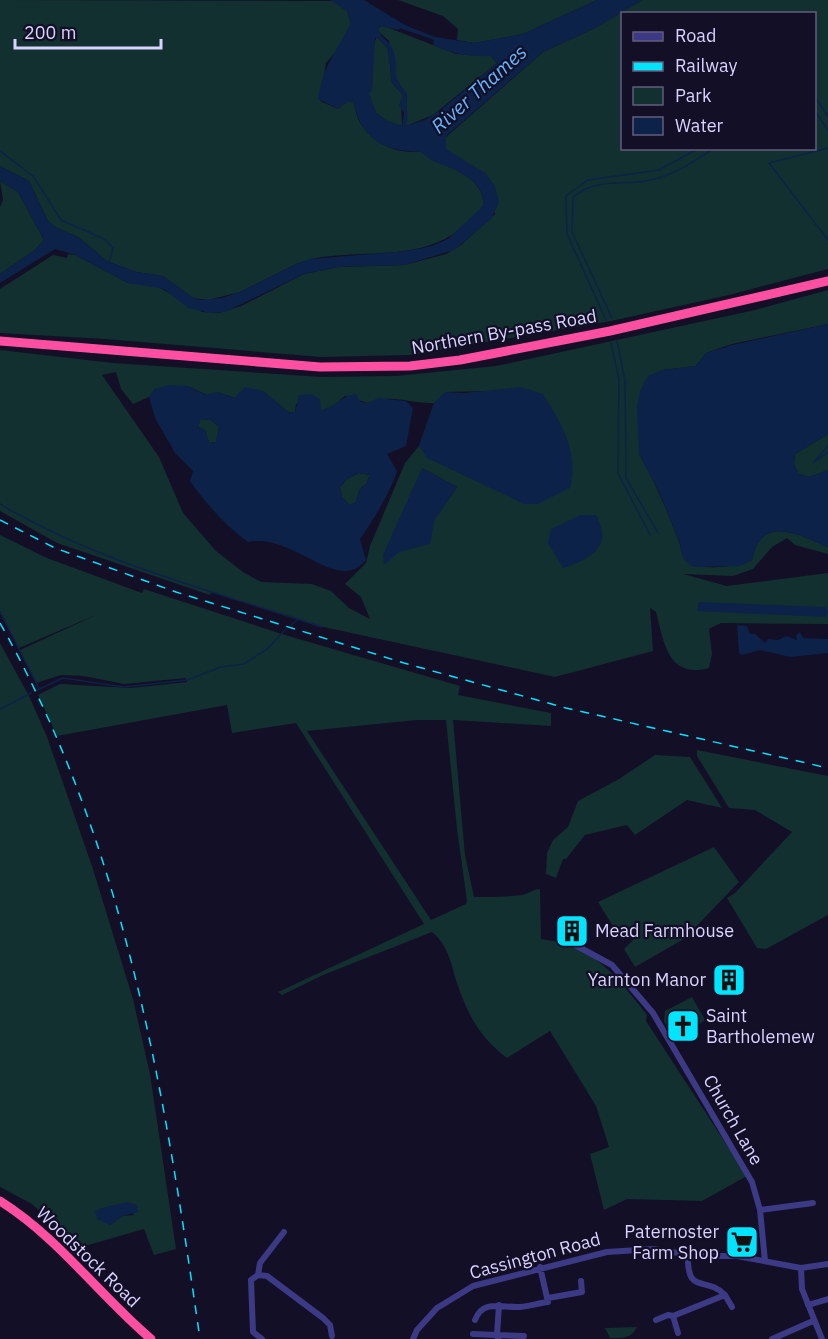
<svg xmlns="http://www.w3.org/2000/svg" width="828" height="1339" viewBox="0 0 828 1339" font-family="'IBM Plex Sans',sans-serif">
<rect width="100%" height="100%" fill="#130f26"/>
<path fill="#12302f" fill-rule="evenodd" d="M0,0L334,1L347,11L351,24L339,48L326,63L320,101L338,109L348,101L353,102C356,108 356,115 359,121C373,145 395,153 421,152C441,165 487,176 483,206C479,214 473,218 467,223C425,264 364,248 311,259L296,264L240,292L208,300L193,298L163,276L136,272L107,261L78,237L55,227L48,221L29,181L0,166Z
M398,0H597L523,34L474,43L457,40L458,29L443,16Z
M642,0H828V269L729,295L611,321L410,355L321,357L105,339L0,333V289L53,255L67,258L68,254L75,255L128,283L157,286L202,312L219,313L241,306L304,274L338,267L404,265L446,254L461,245L495,214L485,173L449,153L444,145L446,137L543,52L595,28ZM622,14H814V148H622Z
M384,26L456,54L491,56L497,63L433,115L406,126C408,115 405,106 407,95L394,76L389,41L378,31V27Z
M377,37L388,49L392,83L403,95C400,103 402,117 402,126L387,121L376,113L368,93C378,78 368,50 377,37Z
M0,181L18,192L44,240L35,250L0,274V207L3,200Z
M828,290V324L732,344L706,353L696,366L662,370L639,454C655,481 666,509 678,539C681,545 681,555 686,560C697,572 739,567 752,560C761,513 800,535 828,547V554L795,545L787,538L772,547L753,569L733,576L683,574L727,586L828,573V624L721,623L709,629L712,654L709,668C668,679 664,643 656,612L650,608L653,651L555,677L319,626L211,592L210,595L57,543L0,511V350L113,363L322,377L396,376L496,366L755,310ZM116,372L121,389L133,404L149,397L155,389L188,386L207,395L218,392L234,398L263,391L288,412L295,413L296,404L321,411L333,406L345,396L368,403C390,393 411,404 434,403L419,446L405,463L370,546L366,563L345,584L361,597L370,619L349,608L331,591L312,584L261,582L243,572L216,551L183,513L159,457L102,375ZM490,391L518,464L445,392ZM422,468L457,487L442,509Z
M200,419L211,420L219,427L216,442L209,443L205,430L198,427Z
M828,434V470L810,477L799,474L794,464L795,454Z
M359,473L370,475L366,484L360,489L356,502L350,505L342,497L340,487L347,479Z
M0,535L47,558L142,593L144,589L285,635L460,686L458,695L551,713V726L453,720L465,855L474,897C491,897 505,897 522,895C528,894 533,889 540,889L541,939C593,945 616,975 647,1015L646,1021L747,1176L702,1201L627,1199L604,1210L590,1154L609,1147L596,1106L550,1031L507,1058C481,1038 469,1018 458,986C451,966 450,947 432,932L323,975L282,995L278,992L424,924L296,723L232,733L227,705L57,736L38,695L60,684L131,688L187,682L186,678L124,684L84,676L61,675L36,683L20,650L98,614L19,648L0,611ZM417,720H446L457,829L467,901L466,904L431,920L307,731Z
M0,643L29,696L47,737L92,866L133,999L150,1074L176,1249L154,1255L144,1229L78,1248L32,1204L0,1187ZM123,1204L134,1215L123,1216L110,1225L104,1221L99,1209Z
M697,750L828,776V915L766,949L757,948L727,898L735,893L792,832L755,810L729,808L697,756Z
M655,755L690,757L722,808L687,800L635,835L627,825L585,835L566,859H563L556,878L546,874L547,853L553,840L568,827L578,801L619,779Z
M714,847L739,882L684,939L635,967L624,949L638,935L631,929L620,938L598,902Z
M692,997L705,1020L674,1043L664,1021L665,1011Z
M637,1327C631,1339 623,1338 610,1338L605,1328Z"/>
<path fill="#0c2248" fill-rule="evenodd" d="M330,0H364L405,25L435,37L474,43L523,34L597,0H642L595,28L543,52L446,136V149L485,173L495,186L499,202L491,219L454,250L404,265L338,267L304,274L225,312L210,313L188,308L164,289L128,283L75,255L55,249L0,283V274L35,250L44,240L18,192L0,181V166L29,181L48,221L55,227L78,237L107,261L136,272L163,276L193,298L201,300L222,298L240,292L296,264L311,259L407,251L432,246L448,239L483,206C486,179 453,169 433,161C428,159 426,155 421,152C394,151 372,146 359,120C356,114 356,108 353,102L348,101L338,109L318,99C322,67 337,51 351,23L347,11ZM379,26L399,30L400,28L434,40L433,45C453,54 469,57 491,56L497,63L442,109L425,120L406,126C410,118 405,105 407,94C387,70 401,71 393,50C390,40 377,37 379,26ZM377,37L388,49L392,83L403,95L399,105L404,113L402,126L387,121L376,113L369,93L372,91L375,38Z
M828,324V434L795,454L794,464L799,474L810,477L828,470V547C800,535 761,513 752,560L741,566L693,567L683,559L680,543L659,492L639,454L637,407L640,391L648,376L662,370L696,366L706,353L732,345Z
M168,385L188,386L206,395L218,392L234,398L245,387L263,391L288,412L295,413L299,395L311,394L320,399L321,411C335,406 342,396 356,394L361,402L368,403L378,398L406,401L413,408L406,446L387,454L397,471C390,493 374,519 360,539L366,560C360,566 355,571 346,571C320,572 283,534 248,542C225,525 207,505 190,481L193,471L175,453L155,418L149,397L155,389ZM201,419L211,420L219,427L216,442L209,443L205,430L198,427ZM359,473L370,475L366,484L360,489L356,502L350,505L342,497L340,487L347,479Z
M521,387L543,394C562,425 579,451 570,488L538,504H524L427,458L419,446L434,403L445,392L464,393Z
M422,468L457,487L434,521L430,544L399,552L384,565L383,555Z
M581,515H596C614,547 590,559 563,568L548,543L551,529Z
M699,602L826,607L828,613L825,617L697,611Z
M737,625L747,626L750,634H755L765,643L768,639L778,640L786,636L797,640L796,635L800,632L803,638L828,639V653L790,657L760,650L742,655L739,653Z
M127,1202L137,1205L138,1212L123,1216L110,1225L97,1219L95,1211L99,1209Z"/>
<g fill="none" stroke-linecap="round" stroke-linejoin="round">
<path stroke="#0c2248" stroke-width="1.5" d="M814,96L828,116
M814,110L828,130
M828,148L769,163L828,240
M0,151L33,176L61,220L104,239L113,248L109,263
M612,318L572,232L573,197C600,175 625,188 655,179C677,173 695,161 714,148
M606,320L567,234L566,196L588,180L659,170L699,148
M617,341L625,381L626,478L658,533
M611,343L619,380L618,473L650,535
M828,446L813,463L828,452
M0,504C99,563 213,591 322,627
M0,612L39,688
M291,625L297,620
M37,690L63,678L124,687L187,680L221,667L244,664L267,649L285,630
M0,709L31,693"/>
<path stroke="#3d3a85" stroke-width="6" d="M564,939L612,965L653,1013L752,1182L760,1210L765,1261
M760,1210L813,1203
M801,1268L802,1289L822,1339
M258,1275L267,1276L323,1318L330,1325L332,1336
M725,1295L732,1307
M548,1298L582,1292L581,1281
M808,1305L828,1299
M673,1316L678,1333
M475,1320C483,1299 502,1308 520,1307C530,1306 539,1303 548,1302L540,1267
M656,1320L668,1315L673,1316L725,1295C705,1275 687,1296 688,1255
M473,1334L497,1335L499,1305
M262,1339L253,1332L251,1280L258,1275L260,1263L284,1232
M413,1339L417,1330L437,1308L473,1286L607,1252L653,1249L697,1256H737L801,1268L828,1264
M498,1339L497,1335L524,1336
M772,1339L813,1321"/>
<path stroke="#ff4fa3" stroke-width="9" d="M0,341L320,367L410,366L460,360L610,331L828,281
M0,1201C59,1238 99,1295 151,1339"/>
<path stroke="#00e5ff" stroke-width="1.5" stroke-dasharray="9 8" stroke-linecap="butt" d="M0,520L55,548L176,592L404,663L566,708L828,768
M0,623C126,847 164,1089 200,1339"/>
</g>
<defs>
<g id="building-square" transform="scale(1.725)"><rect x="-9" y="-9" width="18" height="18" rx="4" fill="#00e5ff" stroke="#130f26"/><path d="M-4-6H4V6H1V3H-1V6H-4ZM-2.5-4.3h1.7v1.8h-1.7ZM.8-4.3h1.7v1.8H.8ZM-2.5-1h1.7V.8h-1.7ZM.8-1h1.7V.8H.8Z" fill="#111"/></g>
<g id="church-square" transform="scale(1.725)"><rect x="-9" y="-9" width="18" height="18" rx="4" fill="#00e5ff" stroke="#130f26"/><path d="M-1.2-6h2.4v3.5h3.3v2.4h-3.3V6h-2.4V-.1h-3.3v-2.4h3.3Z" fill="#111"/></g>
<g id="supermarket-square" transform="scale(1.725)"><rect x="-9" y="-9" width="18" height="18" rx="4" fill="#00e5ff" stroke="#130f26"/><path d="M-6-5.5h2.5l.6 2H6L4.5 2H-2.5L-4.4-4H-6ZM-1.5 3.2a1.3 1.3 0 1 0 .1 0ZM3 3.2a1.3 1.3 0 1 0 .1 0Z" fill="#111"/></g>
</defs>
<g fill-rule="evenodd">
<use href="#building-square" x="572" y="931"/>
<use href="#building-square" x="729" y="980"/>
<use href="#church-square" x="683" y="1026"/>
<use href="#supermarket-square" x="742" y="1242"/>
</g>
<g text-anchor="middle" stroke-width="4.5" stroke-linejoin="round" paint-order="stroke">
<g font-size="18" fill="#d9d4ff" stroke="#130f26">
<text transform="translate(504 332) rotate(-10)" y="6">Northern By-pass Road</text>
<text transform="translate(733 1120) rotate(60)" y="6">Church Lane</text>
<text transform="translate(535 1256) rotate(-15)" y="6">Cassington Road</text>
<text transform="translate(88 1257) rotate(44)" y="6">Woodstock Road</text>
</g>
<g font-size="18" fill="#d9d4ff" stroke="#130f26" text-anchor="start">
<text x="595" y="937">Mead Farmhouse</text>
<text x="706" y="986" text-anchor="end">Yarnton Manor</text>
<text x="706" y="1022">Saint<tspan x="706" dy="21">Bartholemew</tspan></text>
<text x="719" y="1238" text-anchor="end">Paternoster<tspan x="719" dy="21">Farm Shop</tspan></text>
</g>
<g font-size="20" font-style="italic" fill="#62b6ff" stroke="#130f26">
<text transform="translate(479 89) rotate(-42)" y="7">River Thames</text>
</g>
</g>
<rect x="621" y="12" width="195" height="138" fill="#130f26" stroke="#625e7d" stroke-width="1.5"/>
<rect x="633" y="32" width="30" height="9" fill="#3d3a85" stroke="#625e7d" stroke-width="1.5"/>
<text x="675" y="42" font-size="18" fill="#d9d4ff">Road</text>
<rect x="633" y="62" width="30" height="9" fill="#00e5ff" stroke="#625e7d" stroke-width="1.5"/>
<text x="675" y="72" font-size="18" fill="#d9d4ff">Railway</text>
<rect x="633" y="87" width="30" height="18" fill="#12302f" stroke="#625e7d" stroke-width="1.5"/>
<text x="675" y="102" font-size="18" fill="#d9d4ff">Park</text>
<rect x="633" y="117" width="30" height="18" fill="#0c2248" stroke="#625e7d" stroke-width="1.5"/>
<text x="675" y="132" font-size="18" fill="#d9d4ff">Water</text>
<path d="M15 39v9h146v-9" fill="none" stroke="#d9d4ff" stroke-width="3"/>
<text x="24" y="39" font-size="18" fill="#d9d4ff" stroke="#130f26" stroke-width="4.5" paint-order="stroke">200 m</text>
</svg>
